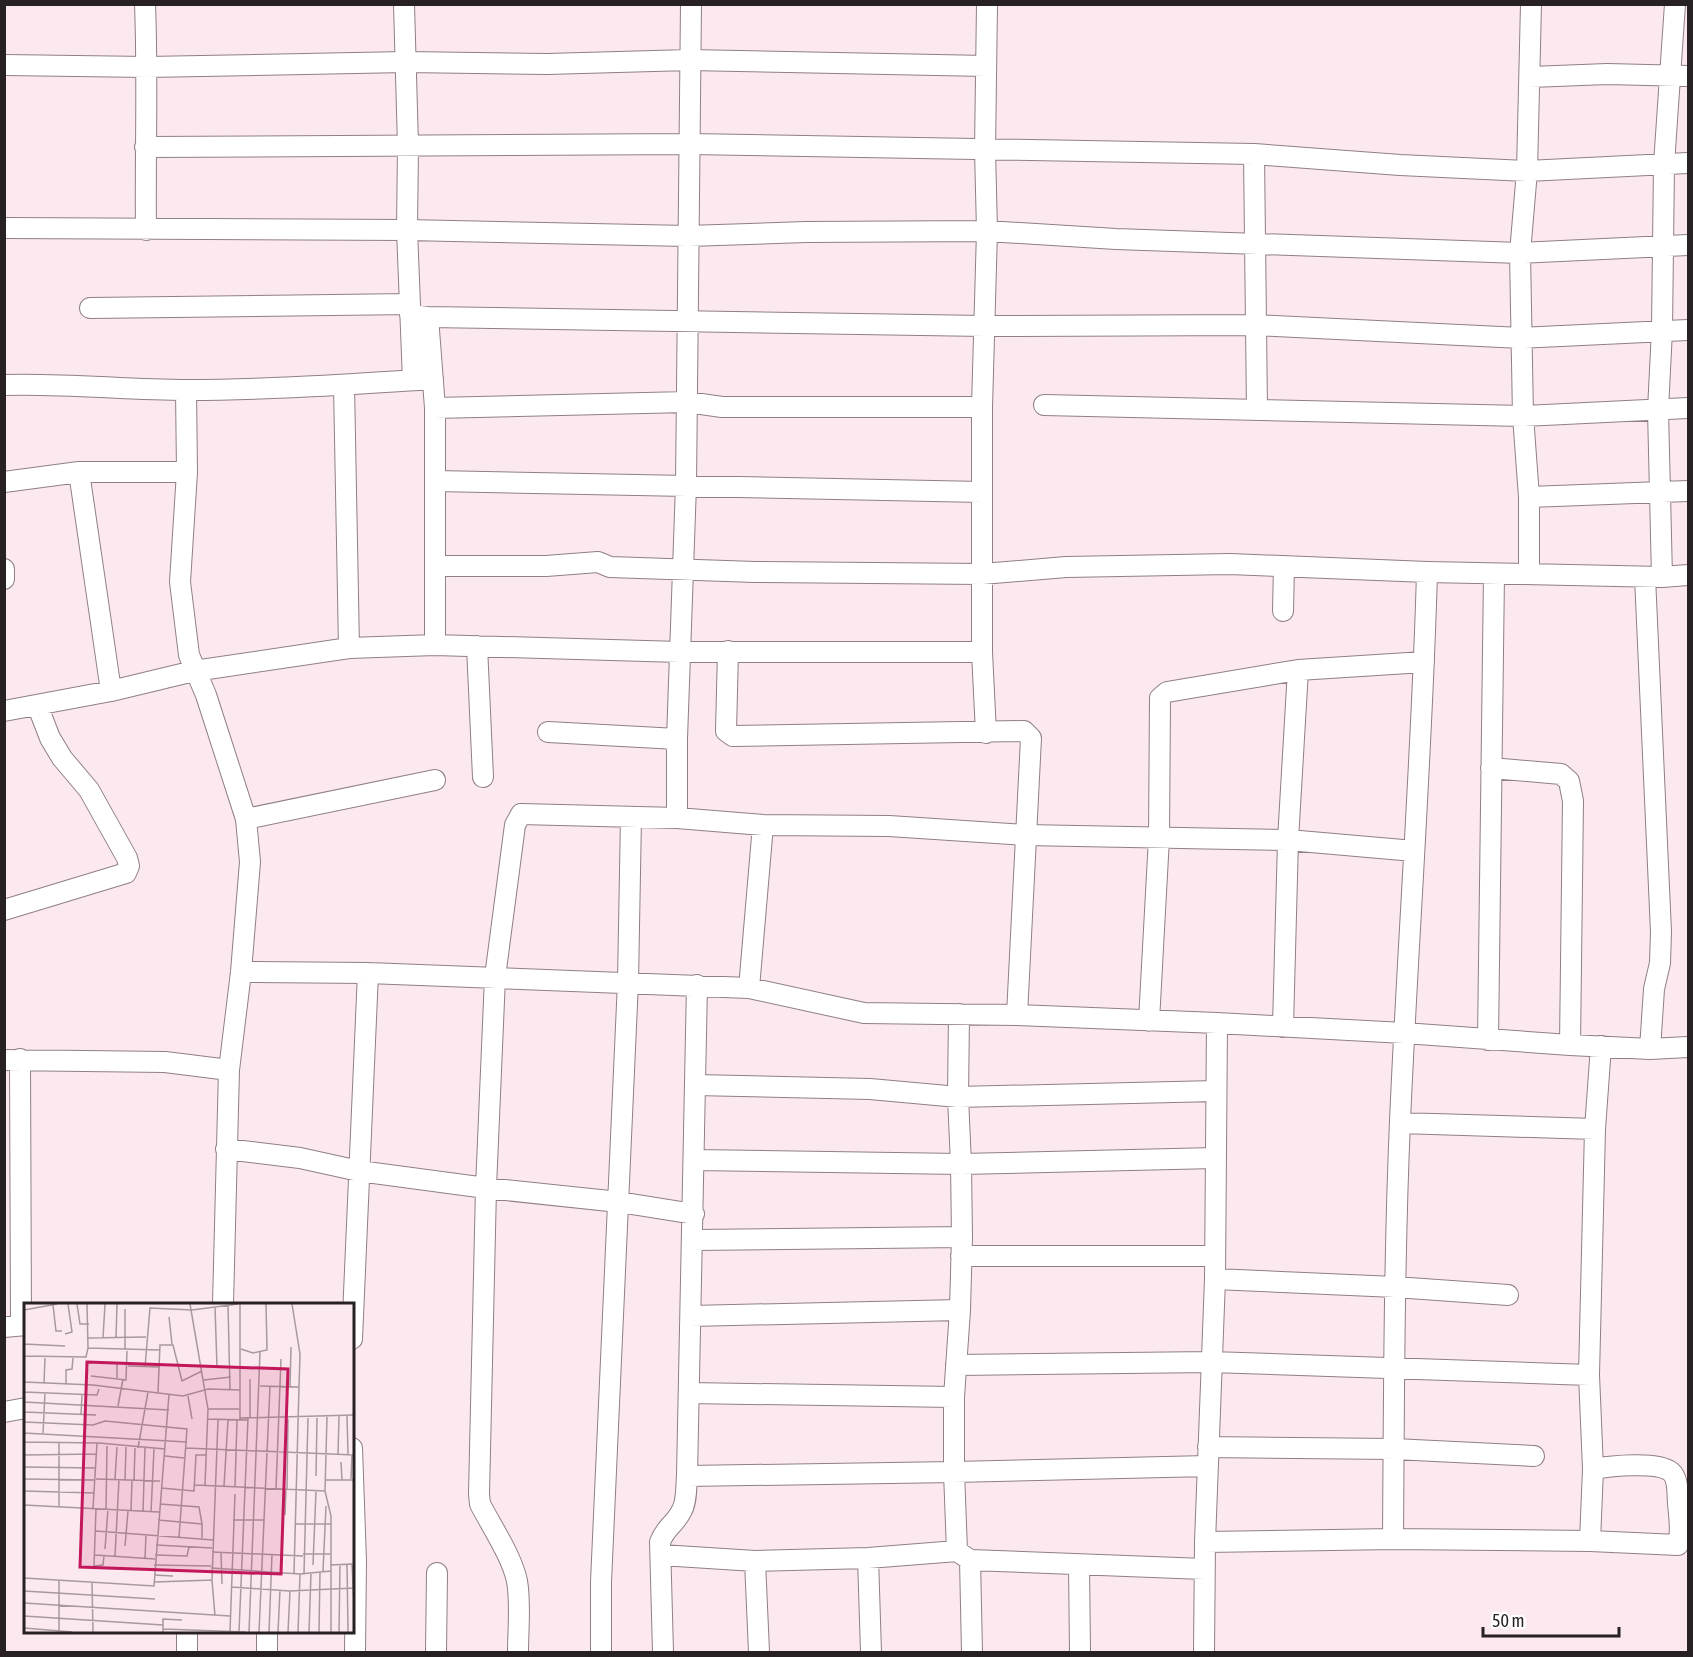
<svg xmlns="http://www.w3.org/2000/svg" width="1693" height="1657" viewBox="0 0 1693 1657" font-family="'Asap Condensed',sans-serif">
<rect width="100%" height="100%" fill="#fbe9ef"/>
<g fill="none" stroke-linecap="round" stroke-linejoin="round">
<g stroke="#907f85" stroke-width="22">
<path id="minor" d="M145,4C148,80 145,155 146,230
M404,4L408,146L407,230L413,380
M4,65L147,67L406,62L547,64L689,60L986,66
M1531,77L1607,74L1688,76
M145,147L689,144L1254,154L1400,165L1527,171L1688,163
M1254,154L1257,410
M4,228L407,230L688,236L806,232L987,231L1116,239L1520,253L1688,245
M90,308L410,304
M410,315L428,317L985,326L1255,325L1521,338L1688,330
M428,317L435,408V645
M4,385C65,383 126,390 187,390C269,390 351,384 433,379
M344,385L349,648
M186,390L187,472L180,582L189,655L206,695L246,819L250,862L241,972L229,1070L223,1304
M1044,405L1523,416L1688,408
M435,408L687,402L722,407H982
M79,472L111,691
M435,481L982,492
M4,482L79,472H187
M1529,497L1688,491
M435,566H546L598,562L610,567L755,572L982,574L1066,567L1230,564L1427,572L1662,577L1688,575
M4,569V579
M1529,574V497L1523,416L1520,253L1527,171L1531,4
M1645,577L1661,932L1660,963L1654,989L1650,1049
M1662,577L1658,410L1662,330L1664,164L1675,4
M1283,611L1284,566
M477,646L483,777
M728,651L726,731L733,736L1024,731L1031,738L1017,1015
M4,711L111,691L194,671L349,648L435,645L680,652H982
M548,732L677,739
M986,733L982,652V407L987,231L985,150L987,4
M1491,768L1561,774L1569,781L1573,801L1570,1045
M677,818V739L686,485L691,4
M246,819L435,780
M4,910L126,873L129,866L127,858L89,790L62,758L50,738L38,707
M241,972L368,973L749,988L864,1013L1017,1015L1217,1023L1404,1033L1570,1045L1650,1049L1688,1047
M749,988L763,825
M1149,1021L1159,838L1160,698L1167,692L1298,670
M1283,1027L1288,840L1298,670L1424,662
M1488,1040L1494,574
M20,1059L21,1325
M4,1060L165,1062L229,1070
M695,1085L870,1089L958,1097L1216,1091
M1400,1123L1595,1129
M226,1149L300,1158L359,1171L486,1188L619,1202L694,1214
M694,1160L961,1164L1215,1158
M693,1240L962,1237
M961,1256H1215
M1215,1279L1395,1287L1508,1295
M691,1316L960,1310
M4,1327L26,1325
M352,1339L368,973
M956,1365L1211,1362L1589,1375
M689,1393L954,1397
M4,1412L26,1408
M1208,1447L1394,1449L1534,1456
M352,1448L356,1561L355,1652
M687,1476L954,1472L1208,1466
M1393,1539C1394,1399 1394,1260 1400,1121C1408,938 1422,755 1427,572
M1590,1541L1593,1469L1589,1375L1595,1129L1601,1046
M1205,1542L1393,1539L1590,1541L1678,1545C1682,1531 1679,1517 1678,1503C1677,1494 1679,1479 1671,1472C1658,1461 1610,1466 1593,1469
M957,1551L954,1472V1397L960,1310L962,1237L961,1164L958,1097L959,1014
M661,1555L755,1561L868,1558L957,1551L970,1560L1204,1569
M868,1558L871,1652
M970,1560L972,1652
M755,1561L759,1652
M1079,1565L1080,1652
M187,1632V1652
M267,1652V1632
M436,1652L437,1573
M518,1652C518,1629 521,1604 517,1581C512,1557 492,1527 480,1504L479,1494L486,1188L495,977L515,825L521,814L677,818L763,825L889,826L1025,835L1288,840L1414,851
M601,1652V1582L628,982L631,817
M663,1652L660,1542C666,1526 675,1525 682,1510C687,1501 686,1486 687,1476L697,985
M1204,1652L1205,1542L1215,1279L1217,1023"/>
</g>
<use href="#minor" stroke="#fff" stroke-width="20"/>
</g>
<g transform="translate(24 1303)">
<rect width="330" height="330" fill="#fbe9ef"/>
<path fill="none" stroke="#a7999d" stroke-width="1.5" d="M53,1L56,21H65M63,1L64,45M166,1L184,106L181,182M216,1V117M29,2L32,28H38M204,2L206,87M191,4L193,64H206M0,7L33,1M145,14L148,41M0,28V143M41,31L48,29L44,1M64,35L122,34M79,35L81,1M92,35L93,1M0,41L41,43M217,46L229,50L243,47L242,1M101,47V6M0,53L62,54L64,45L136,47M69,59L93,60V75M104,63L136,64M121,64L126,5L168,7L214,1M67,73L102,77L103,48M180,77L207,74M0,79L69,82L159,93L184,86L216,87M20,80L21,55M42,81V67L48,66L49,55M236,83L275,84L276,51L268,1M266,84L267,44M0,89L73,92L75,86M134,89L136,42H149L158,78L178,68M164,93L168,116M0,99L145,107M94,103L99,76M184,106H215M0,109L72,112M57,112L58,91M323,112L324,152M216,115L330,112M226,115V76M184,116L224,117M0,119L69,122L81,118L163,126L155,234M0,130L163,139M19,130L21,90M0,139L75,140L141,146M114,145L124,89M162,145L330,152M0,152L72,151M314,152L315,113M141,153L160,155M317,159L318,177M0,164L72,165M292,173L293,115M0,176L71,177M72,176L136,178M91,176L93,144M327,176L328,152M101,177L102,144M110,177L111,145M301,177H330M171,182L301,188L303,114M200,183L204,117M211,183L213,117M137,185L170,188L172,152H182M252,185L257,56M263,186L264,116M0,188L70,190M301,188L307,213V329M136,201L175,204L178,221M0,202L135,209M35,203V139M69,205L73,140M72,206L70,263L79,262L80,253M82,206L83,143M107,208L108,177M119,208L121,145M127,209L130,146M261,212L262,186M134,217L178,221V235M209,217H240M271,221H307M72,228L189,237M132,242L188,245M101,243L104,208M81,246L84,206M188,249L279,253M197,249L198,281M279,251H306M71,252L131,256M131,252L163,253L165,244M91,253L95,176M121,255L122,231M323,261L324,329M130,262L187,263M289,262L292,188M306,262L328,261L330,301M187,265L276,271L307,268M299,268L302,203M270,270L275,84M280,270L284,115M130,272L149,273M0,275L130,283L145,91M35,277V329M188,277L191,313M68,279L69,329M131,279L188,277L194,117M208,284L266,288L329,285M0,288L131,296M0,300L206,313M0,313L139,322M0,325L48,329M139,326L222,329M206,328L211,191M139,329V316L158,317M215,329L224,115M225,329L236,49M235,329L246,83M245,329L248,251M254,329L256,287M264,329L266,288M274,329L276,271M285,329L287,270M295,329L296,269M315,329L316,261"/>
<path fill="#c2185b" fill-opacity="0.15" stroke="#c2185b" stroke-width="3" d="M63,59L264,66L257,271L56,264Z"/>
<rect width="330" height="330" fill="none" stroke="#282123" stroke-width="3"/>
</g>
<rect width="1693" height="1657" fill="none" stroke="#282123" stroke-width="12"/>
<path d="M1483 1627v9h136v-9" fill="none" stroke="#282123" stroke-width="3"/>
<text x="1492" y="1627" font-size="18" fill="#282123" stroke="#ffffff" stroke-width="4.5" paint-order="stroke">50 m</text>
</svg>
